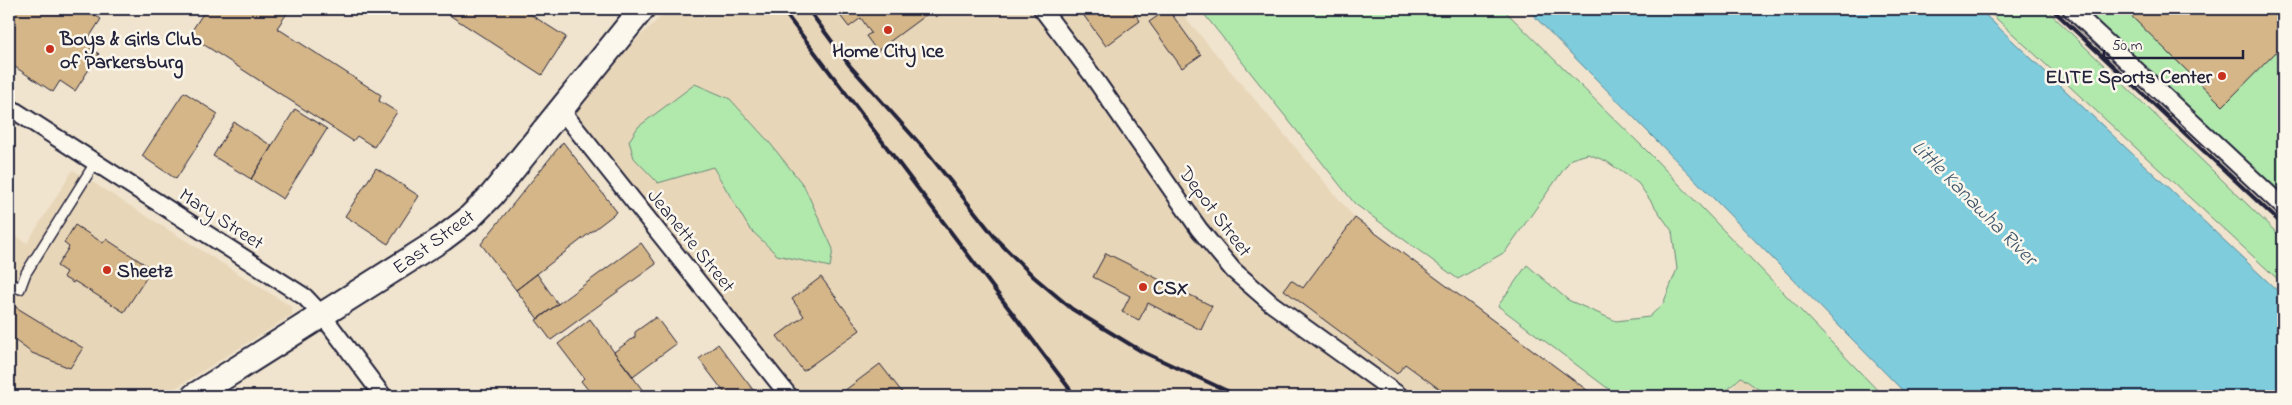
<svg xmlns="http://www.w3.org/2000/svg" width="2292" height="405" viewBox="0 0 2292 405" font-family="'Indie Flower',sans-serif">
<rect width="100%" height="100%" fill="#f0e4ce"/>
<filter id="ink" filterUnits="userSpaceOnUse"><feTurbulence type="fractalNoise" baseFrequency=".02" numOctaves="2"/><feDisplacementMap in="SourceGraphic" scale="10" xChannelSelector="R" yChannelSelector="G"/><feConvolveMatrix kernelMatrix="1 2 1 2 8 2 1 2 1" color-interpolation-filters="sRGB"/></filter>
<g filter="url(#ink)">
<path fill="#e8d6b9" d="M669,9H1178L1355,218L1595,396H789L561,110Z
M73,170L292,307V315L163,396H9V232L27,243Z
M1741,377L1768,396H1728Z"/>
<path fill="#b1e9ad" stroke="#6a8674" d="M1200,9H1503L1651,155L1883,396H1768L1741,377L1721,396H1618L1498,306L1527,265L1568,300L1616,321L1649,317L1663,304L1677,269L1672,231L1638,183L1606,161L1588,154L1571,159L1505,252L1458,279L1355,204Z
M1986,9H2046L2283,239V284Z
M2083,9H2283V195Z
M695,84L730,99L769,142L804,186L833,249L830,267L777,255L749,228L713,167L658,183L634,158L629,141L638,127Z"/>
<path fill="#7eccdc" stroke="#59889c" d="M1527,9H1979L2283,296V396H1908Z"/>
<path fill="#d5b688" stroke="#22223b" d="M9,9H85L101,19L85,44L99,54L75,91L60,81L53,92L9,63Z
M206,9H290L277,28L381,95L379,101L397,112L374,147L357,136L353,141L189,35Z
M440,9H522L566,37L542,75Z
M835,9H947L936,17L931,11L877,51L866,36L871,33L861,18L849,27Z
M1079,9H1131L1140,21L1106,46Z
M1168,9L1201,55L1182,68L1149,22Z
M2124,9H2270L2283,21V45L2223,106Z
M184,92L218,114L176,179L142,156Z
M295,109L327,129L283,199L251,179Z
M234,122L272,146L251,179L213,156Z
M563,142L617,212L516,290L481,244Z
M376,168L419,196L388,244L345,216Z
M1355,218L1595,396H1449L1405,364L1397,374L1284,290L1291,280L1303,288Z
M75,225L103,243L106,239L152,269L124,312L74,281L73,283L63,277L66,272L57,266L69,247L64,243Z
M641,243L656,264L551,340L536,320Z
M1106,253L1212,306L1201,330L1148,303L1139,320L1122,312L1130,296L1093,277Z
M537,274L558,304L538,319L516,290Z
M821,277L860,330L803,371L777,336L804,316L792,299Z
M9,303L83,348L70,368L32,353L9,336Z
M656,317L676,344L633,376L614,352L635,337V332Z
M590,319L614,352L647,396H593L581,381L584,378L558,344Z
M718,344L757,395L756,396H727L699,359Z
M880,364L905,396H848L844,391Z"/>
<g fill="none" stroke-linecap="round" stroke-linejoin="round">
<g stroke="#22223b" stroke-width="12">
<path id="lane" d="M9,282L20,289L26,273L95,163"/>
</g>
<g stroke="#22223b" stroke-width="20">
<path id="street" d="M1042,9L1092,75L1199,229L1233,270L1272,304L1400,396
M2071,9L2283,207
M9,107L305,297L323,316L383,396
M561,110L789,396"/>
</g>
<g stroke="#22223b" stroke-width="28">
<path id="secondary" d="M194,396L442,239L467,220L492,195L642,9"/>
</g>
<use href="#lane" stroke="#fbf7ec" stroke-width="9"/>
<use href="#street" stroke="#fbf7ec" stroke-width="16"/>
<use href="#secondary" stroke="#fbf7ec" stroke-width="24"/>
<path stroke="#22223b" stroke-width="4" d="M782,9L1075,396
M808,9L850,66L927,152L998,241L1034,277L1072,309L1141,351L1238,396
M2052,9L2283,225"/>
</g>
</g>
<g fill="#c8321e" stroke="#fbf7ec" stroke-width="2">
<circle cx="888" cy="30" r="5"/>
<circle cx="50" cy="49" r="5"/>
<circle cx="2222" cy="76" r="5"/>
<circle cx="107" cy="270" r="5"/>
<circle cx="1143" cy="287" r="5"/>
</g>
<g text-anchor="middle" stroke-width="5" stroke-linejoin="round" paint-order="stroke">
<g font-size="20" font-weight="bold" fill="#22223b" stroke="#fbf7ec" text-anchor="start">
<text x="60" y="45">Boys &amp; Girls Club<tspan x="60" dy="23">of Parkersburg</tspan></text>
<text x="888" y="57" text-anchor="middle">Home City Ice</text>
<text x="2212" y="83" text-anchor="end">ELITE Sports Center</text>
<text x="117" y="277">Sheetz</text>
<text x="1153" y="294">CSX</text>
</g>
<g font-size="20" fill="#22223b" stroke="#fbf7ec">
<text transform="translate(1216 211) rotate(53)" y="7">Depot Street</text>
<text transform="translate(222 218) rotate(33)" y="7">Mary Street</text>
<text transform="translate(692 240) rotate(51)" y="7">Jeanette Street</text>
<text transform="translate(433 241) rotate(-36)" y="7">East Street</text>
</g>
<g font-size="21" font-style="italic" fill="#3e556b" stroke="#fbf7ec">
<text transform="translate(1975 202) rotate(45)" y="7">Little Kanawha River</text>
</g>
</g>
<rect width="2292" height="405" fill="none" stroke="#fbf7ec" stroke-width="30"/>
<rect x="15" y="15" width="2262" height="375" fill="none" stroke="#22223b" stroke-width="2" filter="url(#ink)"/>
<path d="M2104 50v8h139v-8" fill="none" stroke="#22223b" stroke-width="2.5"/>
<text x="2112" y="50" font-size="15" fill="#22223b" stroke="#fbf7ec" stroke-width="4" paint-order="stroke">50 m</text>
</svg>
